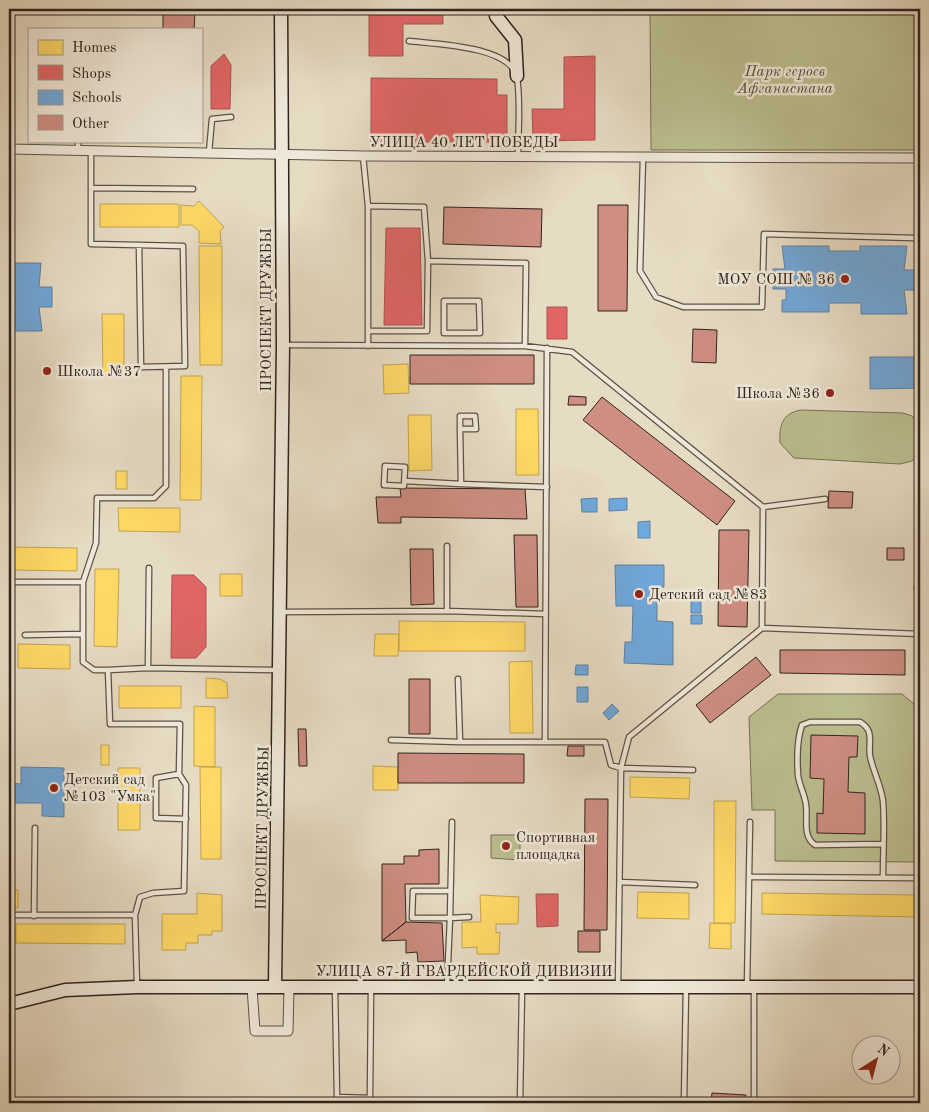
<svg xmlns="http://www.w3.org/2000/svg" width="929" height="1112" viewBox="0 0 929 1112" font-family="'Old Standard TT',serif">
<rect width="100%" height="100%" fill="#e6dbc3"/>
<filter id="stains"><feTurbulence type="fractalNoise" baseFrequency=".004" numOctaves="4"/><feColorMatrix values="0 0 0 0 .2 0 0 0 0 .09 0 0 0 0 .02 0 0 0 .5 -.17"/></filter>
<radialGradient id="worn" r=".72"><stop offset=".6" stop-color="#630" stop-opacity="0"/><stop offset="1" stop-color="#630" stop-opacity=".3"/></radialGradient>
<path fill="#bcbe8f" stroke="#767056" d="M650,9H920V150H651Z
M801,410L903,413L912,416L920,425V451L912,461L900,464L794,458L780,443C779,426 782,413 801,410Z
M778,694H902L920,709V862L775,861V810H752L749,717Z
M491,835H520V860L491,858Z"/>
<path fill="#ffd966" stroke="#c1a250" d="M199,201L224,227L220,231L221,244L199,243V231L192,225H181V205L194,206Z
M100,204H179V227H100Z
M199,246H222V365H200Z
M102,314H124V375H103Z
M408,364L409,393L384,394L383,365Z
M181,376H202L201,500H180Z
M516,409H538L539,475H516Z
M408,415H431L432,470L409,471Z
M116,471H127V489H116Z
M118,508H180V532L119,531Z
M12,547L77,548V571L12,570Z
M95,569H119L117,647L94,646Z
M220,574H242V596H220Z
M399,621L525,622V651H399Z
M375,634H399L398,656H374Z
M18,644L70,645V669L18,668Z
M532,661L533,733H510L509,662Z
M206,678L220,679L227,683L228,698H206Z
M119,686H181V708H119Z
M194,706L215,707V767L194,766Z
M101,745H109V765H101Z
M373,766L398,767V790H373Z
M200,767H221V859H201Z
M118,768H140V830H118Z
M630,777L690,778L689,799L630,797Z
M714,801H736L735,923H714Z
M9,889L18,890V908L9,907Z
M638,892L689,893V919L637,918Z
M197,893L222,895V931H212V935H198V943H186V950H162V914H197Z
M762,893L917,895V917L762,914Z
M480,895L519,897L518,924H496V933L500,932L499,954H477V947L462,948V922H481Z
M710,923L731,924V949L709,948Z
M16,924H125V944L16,943Z"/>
<path fill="#e06666" stroke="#ab5250" d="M73,9H159V11L73,12Z
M369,9H443V24H403V56H369Z
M224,54L231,65L230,109H211V66Z
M595,56V140L533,141L532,109H564V57Z
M371,78L497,79V95H507V142H371Z
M386,228H420L422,325H384Z
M547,307H567V339H547Z
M172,575H194L206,587V647L196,658H171Z
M536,894H558V926L537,927Z"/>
<path fill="#6fa8dc" stroke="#5c80a3" d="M782,246H829V251H860V246H907L904,270H918V290H904L907,314H861V303H829V312H782V300H786V289H773V269H785Z
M9,263H41L39,287H52V307H39L42,331H9Z
M870,357H920V388L870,389Z
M597,498V512H582L581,499Z
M627,498V510L609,511V499Z
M650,521V538H638V522Z
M615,565H664V587H657V621L673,622V665L624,663L625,642H632L633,606H616Z
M691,601H701V613H691Z
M691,615H702V624H691Z
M576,665H588V675H575Z
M577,687H588V702H577Z
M612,704L619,711L609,720L603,713Z
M21,767L64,768V817L42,816V803H9V783L21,784Z"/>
<path fill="#ce8e82" stroke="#30231e" d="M163,12H195L194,29H163Z
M598,205H628L627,311H598Z
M444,207L542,209L541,247L443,244Z
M693,329L717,330L716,363L692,362Z
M410,355H534V384H410Z
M569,396L586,397V405H568Z
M602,397L735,501L717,525L583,420Z
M400,488L525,489L527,519L401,517V523H378L376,497H401Z
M829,491L853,492L852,508H828Z
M719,530H749L747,627L718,626Z
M514,535H537L538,607H516Z
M887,548H904V560H887Z
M410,549H433L434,604L411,605Z
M780,650H905V675L780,673Z
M756,657L771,675L710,723L696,705Z
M920,670V683L914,678Z
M409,679H430V734H409Z
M298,729H306L307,766H299Z
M811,735L858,736L857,757H849L848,792L865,793V834L817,833V813L823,814L824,779L810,778Z
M568,746H584V756H567Z
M398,753L524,754V783H398Z
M585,799H608L607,930H584Z
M439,849V884H405L406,922L382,941V864H404V856H419V850Z
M406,922L442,923L444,961L418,962L417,952L406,953V940L382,941Z
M578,931H600V952H578Z
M712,1093L746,1095L745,1103H711Z"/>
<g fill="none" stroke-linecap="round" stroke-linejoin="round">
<g stroke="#5e5147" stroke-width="7">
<path id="lane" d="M409,41C435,44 512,46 517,78C521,102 518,132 518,156
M78,151V141
M91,151V244L183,246L185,366L141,367L139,245
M209,152L212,119L231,117
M363,156L368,206V346
M643,158L640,271L656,297L683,307H762L764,234L914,238L917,239L920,252
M91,188L193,189
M368,206L424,207L428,261L427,331H368
M428,261L526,263L525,346
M444,301H479L480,333H444Z
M285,345L525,346L572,352L763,507L762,628L629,737L621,768L618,986
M460,416H475L476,429H460Z
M460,429L461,484L547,487
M385,466L405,467L404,486L384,485Z
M405,481L461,484
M763,507L825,499
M447,546V611L546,614
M9,582H83
M917,589L920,555
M280,612L447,611
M762,628L920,634
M25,635L83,634
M148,668L149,568
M108,670H94L83,662V582L96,543L97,498H154L166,486V367
M458,679L460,742H605L611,765L621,768L693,770
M391,740L460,742
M545,742L547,348
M179,774L156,778V818L186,819
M749,877L914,878
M883,878C883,852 885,826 883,801C881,785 873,771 870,756C868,742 875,731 860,722H810L802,725C797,739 797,760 798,775C799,785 805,795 806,805C808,819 802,836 815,845L883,844
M620,882L695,885
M450,891H413L412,918H450L452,822
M9,915H135
M34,916L35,828
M137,985L135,915L140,897L153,893L184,891L186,785L179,774L180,724H110L108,670L148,668L278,670
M447,986L450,918L469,917
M747,986L750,822
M335,988L337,1097L370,1098L371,989
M520,1103L522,989
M684,1103L686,988
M754,1103V988"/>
</g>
<g stroke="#5e5147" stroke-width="11">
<path id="street" d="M9,149L363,156L920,158
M252,987L255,1031H288L289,987"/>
</g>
<g stroke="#30231e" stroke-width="15">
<path id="secondary" d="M496,9V16L515,40L517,76
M275,987L283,345L281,9
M9,1004L65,990L137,987H920"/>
</g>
<use href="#lane" stroke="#efe8d8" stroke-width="4.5"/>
<use href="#street" stroke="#efe8d8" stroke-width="9"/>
<use href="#secondary" stroke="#efe8d8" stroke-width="12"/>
</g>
<g fill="#8f2418" stroke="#efe8d8" stroke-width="2">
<circle cx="845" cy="279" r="5"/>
<circle cx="47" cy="371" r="5"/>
<circle cx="830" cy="393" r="5"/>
<circle cx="639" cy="594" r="5"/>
<circle cx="54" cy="788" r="5"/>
<circle cx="506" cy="846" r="5"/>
</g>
<g text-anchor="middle" stroke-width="5" stroke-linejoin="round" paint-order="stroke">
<g font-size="15" font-style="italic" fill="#534a3a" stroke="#efe8d8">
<text x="785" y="76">Парк героев<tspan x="785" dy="17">Афганистана</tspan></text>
</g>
<g font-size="15" fill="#30231e" stroke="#efe8d8">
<text x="464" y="147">УЛИЦА 40 ЛЕТ ПОБЕДЫ</text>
<text transform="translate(266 310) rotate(-90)" y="5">ПРОСПЕКТ ДРУЖБЫ</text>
<text transform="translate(262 828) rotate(-89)" y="5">ПРОСПЕКТ ДРУЖБЫ</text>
<text x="464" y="976">УЛИЦА 87-Й ГВАРДЕЙСКОЙ ДИВИЗИИ</text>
</g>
<g font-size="15" fill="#30231e" stroke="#efe8d8" text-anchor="start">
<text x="835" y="284" text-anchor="end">МОУ СОШ № 36</text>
<text x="57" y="376">Школа №37</text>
<text x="820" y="398" text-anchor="end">Школа №36</text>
<text x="649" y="599">Детский сад №83</text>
<text x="64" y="784">Детский сад<tspan x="64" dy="17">№103 "Умка"</tspan></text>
<text x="516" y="842">Спортивная<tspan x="516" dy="17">площадка</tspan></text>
</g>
</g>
<rect width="929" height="1112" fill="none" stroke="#e6dbc3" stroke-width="30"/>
<rect x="10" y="10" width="909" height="1092" fill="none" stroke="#30231e" stroke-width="2.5"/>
<rect x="15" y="15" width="899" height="1082" fill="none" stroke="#30231e"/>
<rect x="28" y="28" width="175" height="115" fill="#efe8d8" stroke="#a3998e"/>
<rect x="38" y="40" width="25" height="15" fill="#ffd966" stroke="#a3998e"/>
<text x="72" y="52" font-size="15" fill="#30231e">Homes</text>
<rect x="38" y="65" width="25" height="15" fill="#e06666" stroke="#a3998e"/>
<text x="72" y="78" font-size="15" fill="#30231e">Shops</text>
<rect x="38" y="90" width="25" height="15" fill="#6fa8dc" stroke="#a3998e"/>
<text x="72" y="102" font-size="15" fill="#30231e">Schools</text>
<rect x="38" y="115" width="25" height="15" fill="#ce8e82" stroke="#a3998e"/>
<text x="72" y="128" font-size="15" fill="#30231e">Other</text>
<g transform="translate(876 1060) rotate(36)"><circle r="24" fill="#efe8d8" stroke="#a3998e"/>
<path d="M0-4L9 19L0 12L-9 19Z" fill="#8f2418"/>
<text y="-8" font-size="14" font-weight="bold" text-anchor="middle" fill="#30231e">N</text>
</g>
<rect width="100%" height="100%" filter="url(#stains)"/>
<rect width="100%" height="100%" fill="url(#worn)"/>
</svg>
